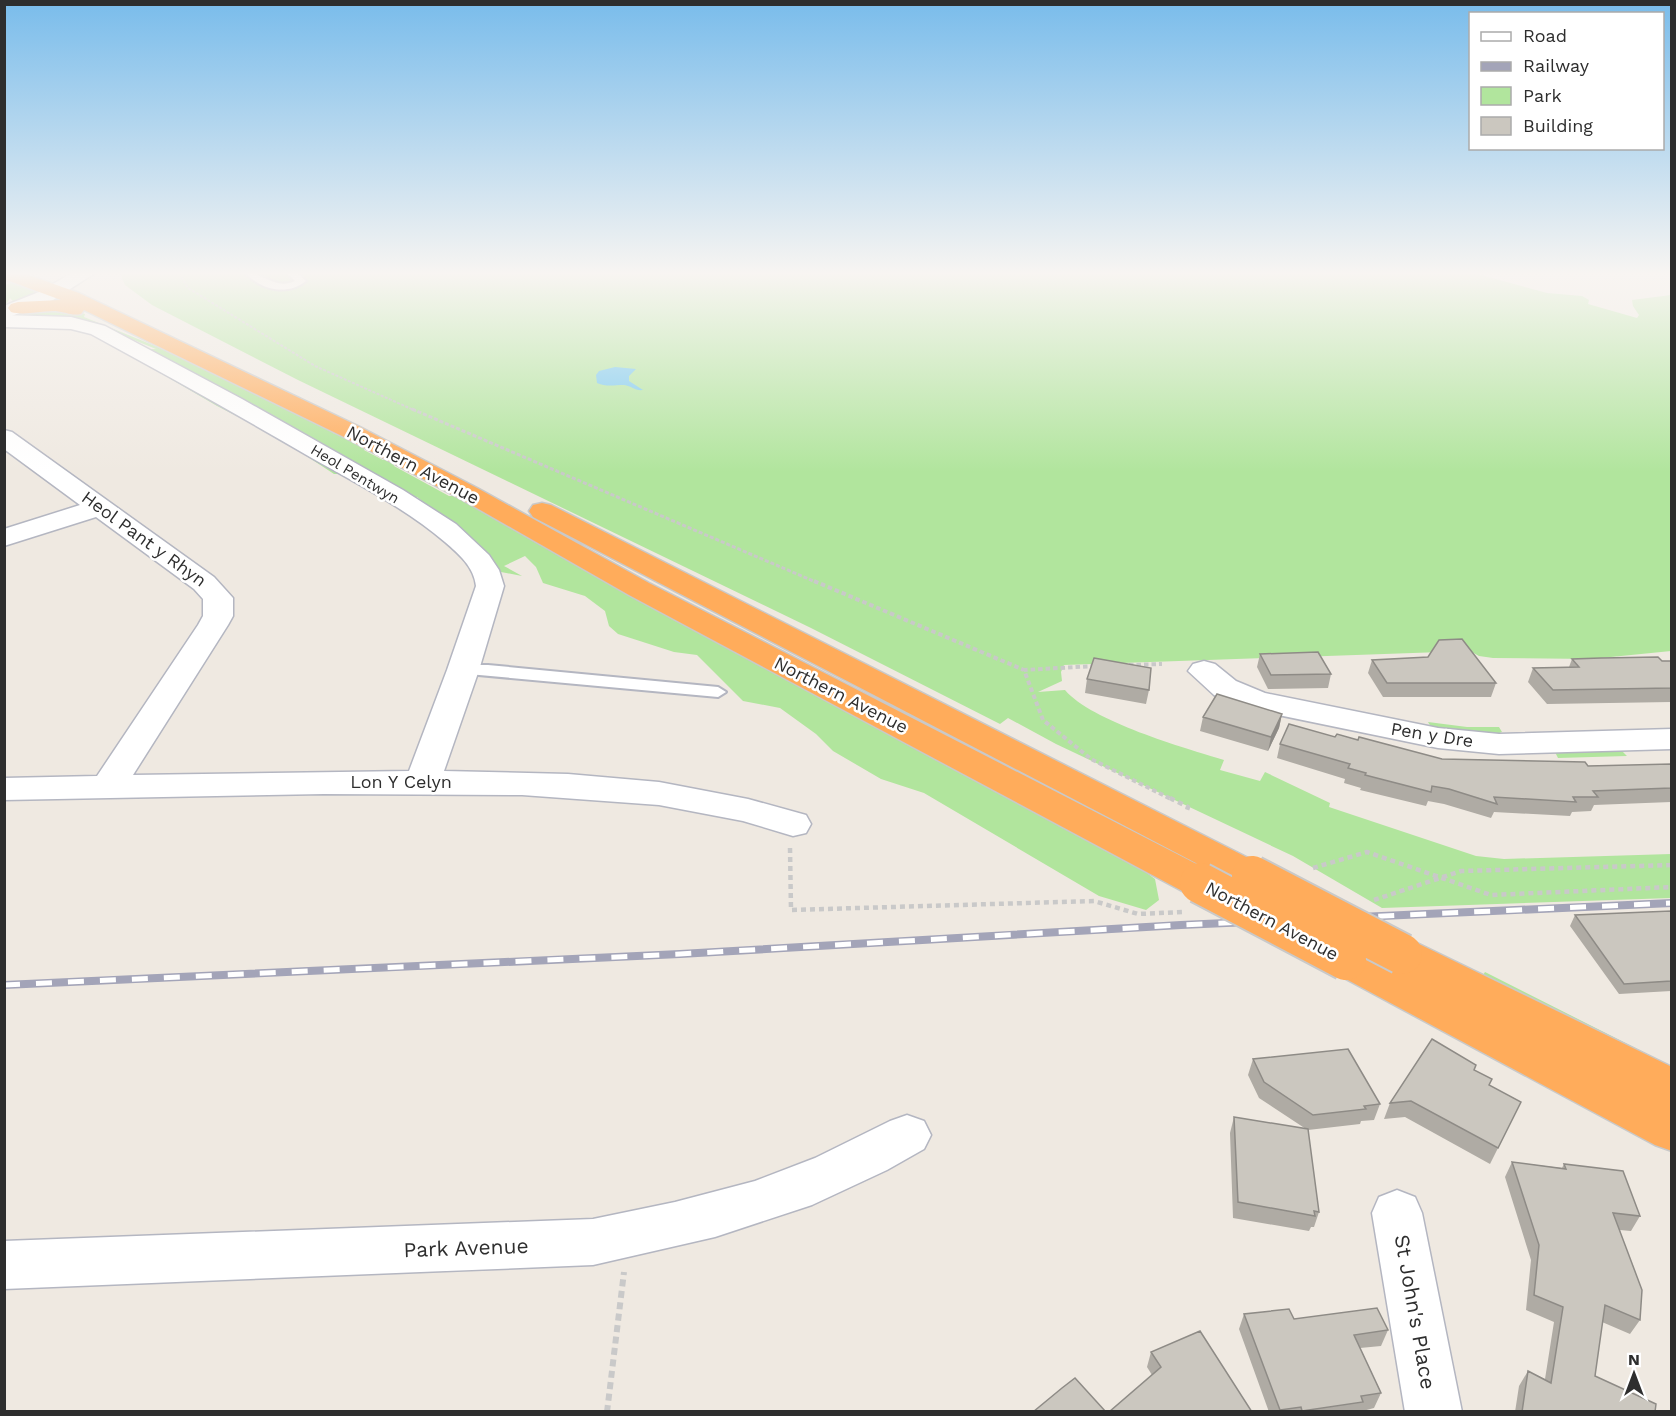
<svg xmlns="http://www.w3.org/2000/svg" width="1676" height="1416" viewBox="0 0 1676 1416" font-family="'Work Sans',sans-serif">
<rect width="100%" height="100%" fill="#efe9e1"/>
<path fill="#b1e59d" d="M120,273H1474L1547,293L1582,296L1589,300L1588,304L1637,318L1639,315L1633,306L1632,300L1671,295V651L1591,659L1493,658L1479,656L1470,651L1064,665L1061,672L1062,681L1038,692L1065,690C1091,721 1184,748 1224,760L1220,770L1260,781L1265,772L1330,803L1329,807L1476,856L1504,859L1671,854V898L1382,908L1293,856L1056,744L1008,718L1000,724L811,628L298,380L152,305L125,285Z
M14,282L35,292L15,303L10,298L5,306V285Z
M32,309L73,311L85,314L84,317L175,354L308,414L306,420L314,419L333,433L365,445L364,450L383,460H393L394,466L449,496H456L516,528L521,533L585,568L1113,848L1155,879L1159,900L1146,910L1099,896L924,793L881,779L833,751L816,734L780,708L743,701L697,655L674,652L618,634L609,626L605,611L585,596L543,583L536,567L525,556L504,566L522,576L501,572L428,529L422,501L417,497L402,498L343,474H334L276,436L217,406L135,358L120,336L150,349H156L87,321L74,319L10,318L13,313Z
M1428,722L1467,727H1499L1502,732C1488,739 1448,731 1431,727Z
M1554,750H1621L1627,756L1558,758Z
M1485,972L1671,1066V1070L1483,975Z"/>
<path fill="#74c8f0" d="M615,367L636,369L629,376V381L643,390C635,391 632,386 624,385C614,385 606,387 597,383L596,375L599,371Z"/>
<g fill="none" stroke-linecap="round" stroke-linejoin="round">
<g stroke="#b4b6c1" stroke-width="4">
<path id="lane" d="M246,273C264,273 275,290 295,281L287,273H297L306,281C288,296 260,290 246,273Z
M463,665H488L718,687L726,692L718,697L457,673L455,670Z"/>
</g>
<g stroke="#b4b6c1" stroke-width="3">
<path id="street" d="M4,315L71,317L105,326L242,399L403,490L456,524L489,555L499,570L504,586L479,670L444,771L568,774L659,782L748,799L806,815L811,824L806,833L793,836L743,821L659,805L522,795L324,794L4,800V778L97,776L198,625L203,616V599L194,589L96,517L4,546V529L80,505L4,449V430L12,432L214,577L233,598V616L228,625L133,775L409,771L447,670L476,586C474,567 459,554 445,542C405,508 356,483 310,457C238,415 165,374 91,334L71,329L4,327Z
M1204,661L1215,664L1236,681L1265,693L1438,728L1499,734L1672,729V749L1499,754L1438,748L1244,708L1214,695L1188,671L1193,664Z
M907,1115L924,1121L931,1135L924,1149L887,1170L812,1205L715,1237L593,1265L4,1289V1241L593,1219L675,1202L755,1181L815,1158L890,1121Z
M1397,1190L1415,1197L1422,1213L1462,1412H1405L1372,1213L1379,1197Z"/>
</g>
<g stroke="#b4b6c1" stroke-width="3">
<path id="secondary" d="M72,273H95L53,300L4,319V306L39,292Z"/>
</g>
<g stroke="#c9c9c9" stroke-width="3">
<path id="highway" d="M4,273H23L79,293L360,427L479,489L649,583L1214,873L1220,883L1214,893L1200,897L1186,893L629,595L461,499L344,437L84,310L81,314C71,316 66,312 56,311C41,310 26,316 11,312L8,308L11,304L18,302L61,300L4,279Z
M542,503L551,505L1266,867L1271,876L1266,885L1252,889L1238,885L533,517L529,511L533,505Z
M1402,939L1417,943L1672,1067V1151L1655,1145L1331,971L1325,960L1331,949L1346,945L1386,962L1381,954L1387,943Z"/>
</g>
<path stroke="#c9c9c9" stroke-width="2" stroke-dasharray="3 1.5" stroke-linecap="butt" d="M179,273L188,288L315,366L416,411"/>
<path stroke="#c9c9c9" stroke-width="3" stroke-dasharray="4 2" stroke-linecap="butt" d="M412,409L818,583"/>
<path stroke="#c9c9c9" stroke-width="4" stroke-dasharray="4.5 3" stroke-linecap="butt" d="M814,581L1024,670
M1129,665L1162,664
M1095,666L1024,670L1043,720L1091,759L1173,800"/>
<path stroke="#c9c9c9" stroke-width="4.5" stroke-dasharray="5 4" stroke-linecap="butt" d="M1170,798L1188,807L1186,813
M790,848L791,910L1094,901L1138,914L1182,912
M1313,868L1367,852L1491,895L1672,887
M1374,900L1461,871L1672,865"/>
<path stroke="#c9c9c9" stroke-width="6" stroke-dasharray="7 4.5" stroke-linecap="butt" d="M607,1412L624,1272"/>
<use href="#lane" fill="#fff" fill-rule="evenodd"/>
<use href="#street" fill="#fff" fill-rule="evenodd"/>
<use href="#secondary" fill="#fff" fill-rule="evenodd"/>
<use href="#highway" fill="#ffac5b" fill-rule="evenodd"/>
<g stroke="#a3a4b8" stroke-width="8">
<path id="rail" d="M4,985L680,954L1181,925L1672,903"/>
</g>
<use href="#rail" stroke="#fff" stroke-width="5" stroke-dasharray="16" stroke-linecap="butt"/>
<g stroke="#c9c9c9" stroke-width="44" stroke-linecap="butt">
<path id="highway-bridge" d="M1252,876L1402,954
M1200,883L1346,960"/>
</g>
<use href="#highway-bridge" stroke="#ffac5b" stroke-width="40"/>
</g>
<path fill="#afaba4" d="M1260,654L1331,674L1328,688L1268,689L1257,667Z
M1428,657L1496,683L1491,697H1383L1368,673L1372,660Z
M1572,659L1671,661V702L1547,704L1528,682L1533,668L1569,667Z
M1087,679L1149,690L1146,704L1085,693Z
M1282,714L1279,728L1268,751L1200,731L1203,717Z
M1335,737L1358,740L1442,759L1588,766L1671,764V802L1594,805L1591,811L1572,812L1570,816L1494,812L1491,818L1444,804L1428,801L1426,806L1360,790L1361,788L1344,783L1345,779L1277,758L1280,744Z
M1671,911V991L1619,994L1570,926L1575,915Z
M1253,1059L1380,1104L1374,1120L1361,1121L1360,1124L1308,1130L1319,1212L1314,1227H1311L1309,1231L1233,1218L1230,1133L1234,1117L1306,1129L1259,1098L1248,1075Z
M1476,1065L1474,1070L1489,1085L1521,1102L1490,1164L1405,1117L1384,1119L1390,1103Z
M1512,1162L1562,1168L1564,1164L1640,1216L1631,1231L1620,1230L1640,1320L1630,1334L1602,1322L1595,1376L1655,1412H1515L1519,1386L1528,1371L1545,1379L1554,1322L1526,1310L1531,1260L1505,1177Z
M1244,1314L1388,1330L1381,1346L1360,1348L1381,1393L1374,1408L1359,1412H1269L1239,1329Z
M1151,1352L1252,1412L1152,1375L1147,1367Z"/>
<path fill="#8e8b86" d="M1282,714L1279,728L1268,751L1271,737Z"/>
<path fill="#cbc7bf" stroke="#8e8b86" stroke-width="1.5" d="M1462,639L1496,683H1387L1372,660L1428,657L1439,640Z
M1318,652L1331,674L1271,675L1260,654Z
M1658,657L1662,661H1671V688L1553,690L1533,668L1579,667L1572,659L1601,658Z
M1094,658L1151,668L1149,690L1087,679Z
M1217,694L1282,714L1271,737L1203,717Z
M1289,724L1335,737L1337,734L1358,740L1359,737L1442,759L1585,762L1588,766L1671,764V788L1593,791L1598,797H1573L1576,802L1494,797L1497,804L1449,789L1432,786L1431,792L1365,775L1366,773L1348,768L1350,764L1280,744Z
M1671,911V981L1624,984L1575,915Z
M1432,1039L1476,1065L1474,1070L1492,1079L1489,1085L1521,1102L1498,1148L1411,1101L1390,1103Z
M1348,1049L1380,1104L1364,1106L1366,1109L1313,1115L1264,1082L1253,1059Z
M1234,1117L1308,1129L1319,1212L1314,1211L1315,1216L1238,1202Z
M1512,1162L1566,1169L1564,1164L1623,1171L1640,1216L1613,1213L1642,1290L1640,1320L1605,1305L1595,1376L1656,1404L1655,1412H1522L1528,1371L1551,1383L1563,1307L1534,1295L1539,1245Z
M1377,1308L1388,1330L1354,1335L1381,1393L1361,1396L1363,1402L1302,1411L1301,1407L1280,1410L1244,1314L1289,1309L1294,1319Z
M1200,1331L1252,1412H1109L1161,1367L1151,1352Z
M1075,1378L1106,1412H1033L1062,1388Z"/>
<linearGradient id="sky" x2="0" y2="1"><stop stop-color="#79bceb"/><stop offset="0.58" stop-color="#f8f5f2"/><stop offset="1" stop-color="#f8f5f2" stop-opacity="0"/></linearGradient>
<rect width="1676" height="472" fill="url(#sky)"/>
<g text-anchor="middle" stroke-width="5" stroke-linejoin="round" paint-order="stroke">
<g font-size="15" fill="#2e2e2e" stroke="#fff">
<text transform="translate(355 474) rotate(31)" y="5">Heol Pentwyn</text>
</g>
<g font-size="18" fill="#2e2e2e" stroke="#fff">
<text transform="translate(413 465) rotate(28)" y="6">Northern Avenue</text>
<text transform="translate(144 539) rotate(36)" y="6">Heol Pant y Rhyn</text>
<text transform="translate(841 695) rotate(27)" y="6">Northern Avenue</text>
<text transform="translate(1432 735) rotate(9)" y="6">Pen y Dre</text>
<text x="401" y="788">Lon Y Celyn</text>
<text transform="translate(1272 921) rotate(28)" y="6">Northern Avenue</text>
</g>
<g font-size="21" fill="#2e2e2e" stroke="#fff">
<text transform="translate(466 1248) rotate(-2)" y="7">Park Avenue</text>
<text transform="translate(1415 1312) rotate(80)" y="7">St John's Place</text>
</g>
</g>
<rect width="1676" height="1416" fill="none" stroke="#2e2e2e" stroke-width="12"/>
<rect x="1469" y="12" width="195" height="138" fill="#ffffff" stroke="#ababab" stroke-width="1.5"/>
<rect x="1481" y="32" width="30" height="9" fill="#ffffff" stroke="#ababab" stroke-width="1.5"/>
<text x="1523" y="42" font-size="18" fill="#2e2e2e">Road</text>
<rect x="1481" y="62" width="30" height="9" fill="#a3a4b8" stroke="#ababab" stroke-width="1.5"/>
<text x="1523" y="72" font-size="18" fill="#2e2e2e">Railway</text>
<rect x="1481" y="87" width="30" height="18" fill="#b1e59d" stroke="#ababab" stroke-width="1.5"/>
<text x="1523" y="102" font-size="18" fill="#2e2e2e">Park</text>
<rect x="1481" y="117" width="30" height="18" fill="#cbc7bf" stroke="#ababab" stroke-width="1.5"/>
<text x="1523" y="132" font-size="18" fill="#2e2e2e">Building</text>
<g transform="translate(1634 1374)" stroke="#ffffff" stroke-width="4.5" paint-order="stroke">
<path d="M0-4.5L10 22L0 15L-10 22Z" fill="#2e2e2e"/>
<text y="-9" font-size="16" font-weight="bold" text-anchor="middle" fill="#2e2e2e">N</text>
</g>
</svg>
